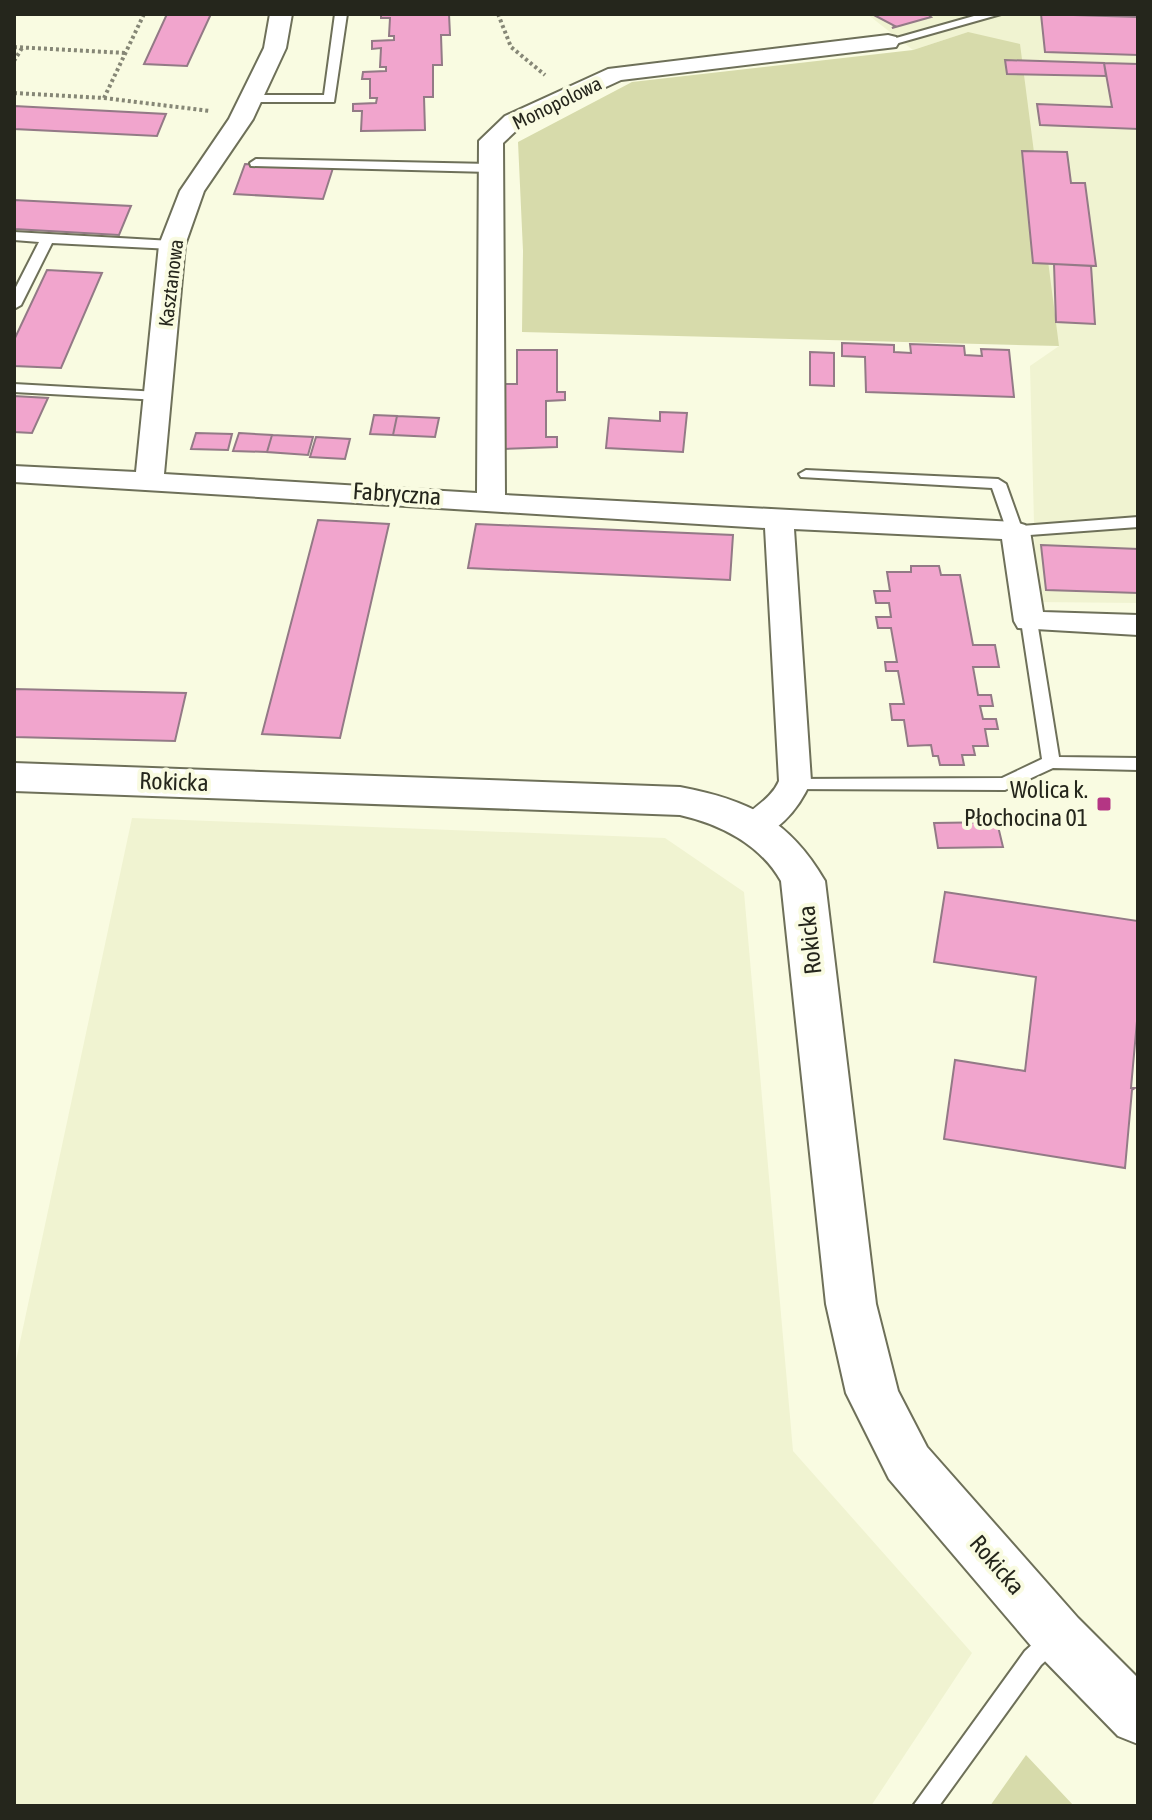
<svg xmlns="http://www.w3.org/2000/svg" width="1152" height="1820" viewBox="0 0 1152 1820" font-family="'Asap Condensed',sans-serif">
<rect width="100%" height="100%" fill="#f9fbe1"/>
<path fill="#f0f3d1" d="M867,14H1138V603L1036,602L1030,366L1059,346L968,32L913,50Z
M132,818L665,838L744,892L793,1451L972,1653L871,1806H14V1370Z"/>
<path fill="#d7dbab" d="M968,32L1020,44L1059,346L522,332L523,251L518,142L632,82L913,50Z
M1026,1755L1074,1806H990Z"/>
<path fill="#f1a5cd" stroke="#937a86" stroke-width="2" d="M167,14H211L187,66L144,64Z
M381,14H449L450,35H441L442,65H433V97H424L425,130L361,131L362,111H353V104L376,103L377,98H370V79H362L363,72L386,71V67H380L381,48L372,49V41L394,40V36H389L390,18H381Z
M872,14H927L931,17L892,28L895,26Z
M1041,14L1138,17V55L1045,52Z
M1005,60L1104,63L1106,76L1007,74Z
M1104,63L1138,64V129L1040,125L1037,104L1112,107Z
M14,106L166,114L157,136L14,129Z
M1022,151L1067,152L1071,183H1085L1096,266L1033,263Z
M245,164L333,168L323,199L234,194Z
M14,200L131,206L119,235L14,229Z
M1054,264L1091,266L1095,324L1056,322Z
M47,270L102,273L61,368L14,366V340Z
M842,343L894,345V352L911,353L910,344L964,346L965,355L982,356L981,349L1009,350L1014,397L866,392L865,357L842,356Z
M517,350H557V392H565V400L546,401V437H557V447L504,449L505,384H517Z
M810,352L834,353V386L810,385Z
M14,396L48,398L32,433L14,432Z
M660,412L687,413L683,452L606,448L609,418L660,421Z
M374,415L397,416L393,435L370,434Z
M397,416L439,418L435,437L393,435Z
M196,433L232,434L228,450L191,449Z
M239,433L272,435L267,452L233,451Z
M272,435L313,437L308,455L267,452Z
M316,437L350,439L345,459L310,457Z
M318,520L389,524L340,738L262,734Z
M476,524L733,535L730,580L468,568Z
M1041,545L1138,549V593L1046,590Z
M911,566H939L941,575H960L973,645H995L999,667H973L978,695H991L993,706H980L983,719H996L998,729H985L988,746H973L975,755H962L964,765H940L938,756H933L931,745L908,746L904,720H892L890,704H904L898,671H886L885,662H897L891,628H878L876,617H891L889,603H876L874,591H890L887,572H911Z
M14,689L186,693L175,741L14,737Z
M997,822L1003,847L938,848L934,823Z
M945,892L1138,921V1010L1131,1088H1135L1132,1090L1125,1168L944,1139L955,1060L1025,1071L1036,977L934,962Z"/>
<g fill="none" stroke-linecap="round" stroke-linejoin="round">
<g stroke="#6e7059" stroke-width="4">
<path id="lane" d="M335,14H347L334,102H246L244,99L250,95H324Z
M981,14H1001L888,46L882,42Z
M256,159L490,164L496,168L490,172L251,166L250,163Z
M14,232L172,241L179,245L172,249L52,243L21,305L14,309V291L39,242L14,240Z
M14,384L159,392L166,396L159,400L14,392Z
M806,470L998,479L1006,484L1021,526L1138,517V527L1015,536L1007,531L992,488L801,477L799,474Z
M1029,616L1037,621L1059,757L1138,758V770L1053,768L1005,790L787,789L784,785L787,781L793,779L1002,778L1042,759L1021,621Z
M1055,1628L1063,1631L1067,1638L1063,1645L1041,1665L939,1806H913L1025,1651L1047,1631Z"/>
</g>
<g stroke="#6e7059" stroke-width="4">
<path id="street" d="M270,14H292L286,48L253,119L204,191L185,245L164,474L477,493L479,141L505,116L608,69L888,35L896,37L899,42L896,47L621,80L521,126L503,143L505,495L1015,522L1025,525L1030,531L1043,612L1138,615V635L1018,628L1014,621L1002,539L794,529L811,781C800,807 773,844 741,835L737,827C748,808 770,802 779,781L765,528L14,482V466L136,472L159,245L180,191L229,119L264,48Z"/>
</g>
<g stroke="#6e7059" stroke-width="4">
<path id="secondary" d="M14,763L680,787C748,800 789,819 825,881L876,1304L898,1391L927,1447L1078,1618L1138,1678V1744L1118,1736L1038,1654L889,1479L846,1393L826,1304L781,881C760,844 720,824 680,815L14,791Z"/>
</g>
<path stroke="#868776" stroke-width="4" stroke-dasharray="3 3" stroke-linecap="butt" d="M498,14L511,47L545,75
M14,47L126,53
M14,61L22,48
M14,93L104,98L144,14
M104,98L210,111"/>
<use href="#lane" fill="#fff" fill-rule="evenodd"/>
<use href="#street" fill="#fff" fill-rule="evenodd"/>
<use href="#secondary" fill="#fff" fill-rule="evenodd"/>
</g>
<rect fill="#b43684" stroke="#f9fbe1" stroke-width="3" x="1096" y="796" width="16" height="16" rx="4"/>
<g text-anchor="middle" stroke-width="8" stroke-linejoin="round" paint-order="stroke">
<g font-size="20" fill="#25261c" stroke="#f9fbe1">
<text transform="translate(557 103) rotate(-26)" y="7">Monopolowa</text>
<text transform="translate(171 283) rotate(-83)" y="7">Kasztanowa</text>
</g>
<g font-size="24" fill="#25261c" stroke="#f9fbe1">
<text transform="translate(397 494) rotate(4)" y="8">Fabryczna</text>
<text transform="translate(174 782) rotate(2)" y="8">Rokicka</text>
<text transform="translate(810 940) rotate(-96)" y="8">Rokicka</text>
<text transform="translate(997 1565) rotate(49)" y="8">Rokicka</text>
</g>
<g font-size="24" fill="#25261c" stroke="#f9fbe1" text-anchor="end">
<text x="1088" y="798">Wolica k.<tspan x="1088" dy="28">Płochocina 01</tspan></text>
</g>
</g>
<rect width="1152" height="1820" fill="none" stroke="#25261c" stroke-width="32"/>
</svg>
